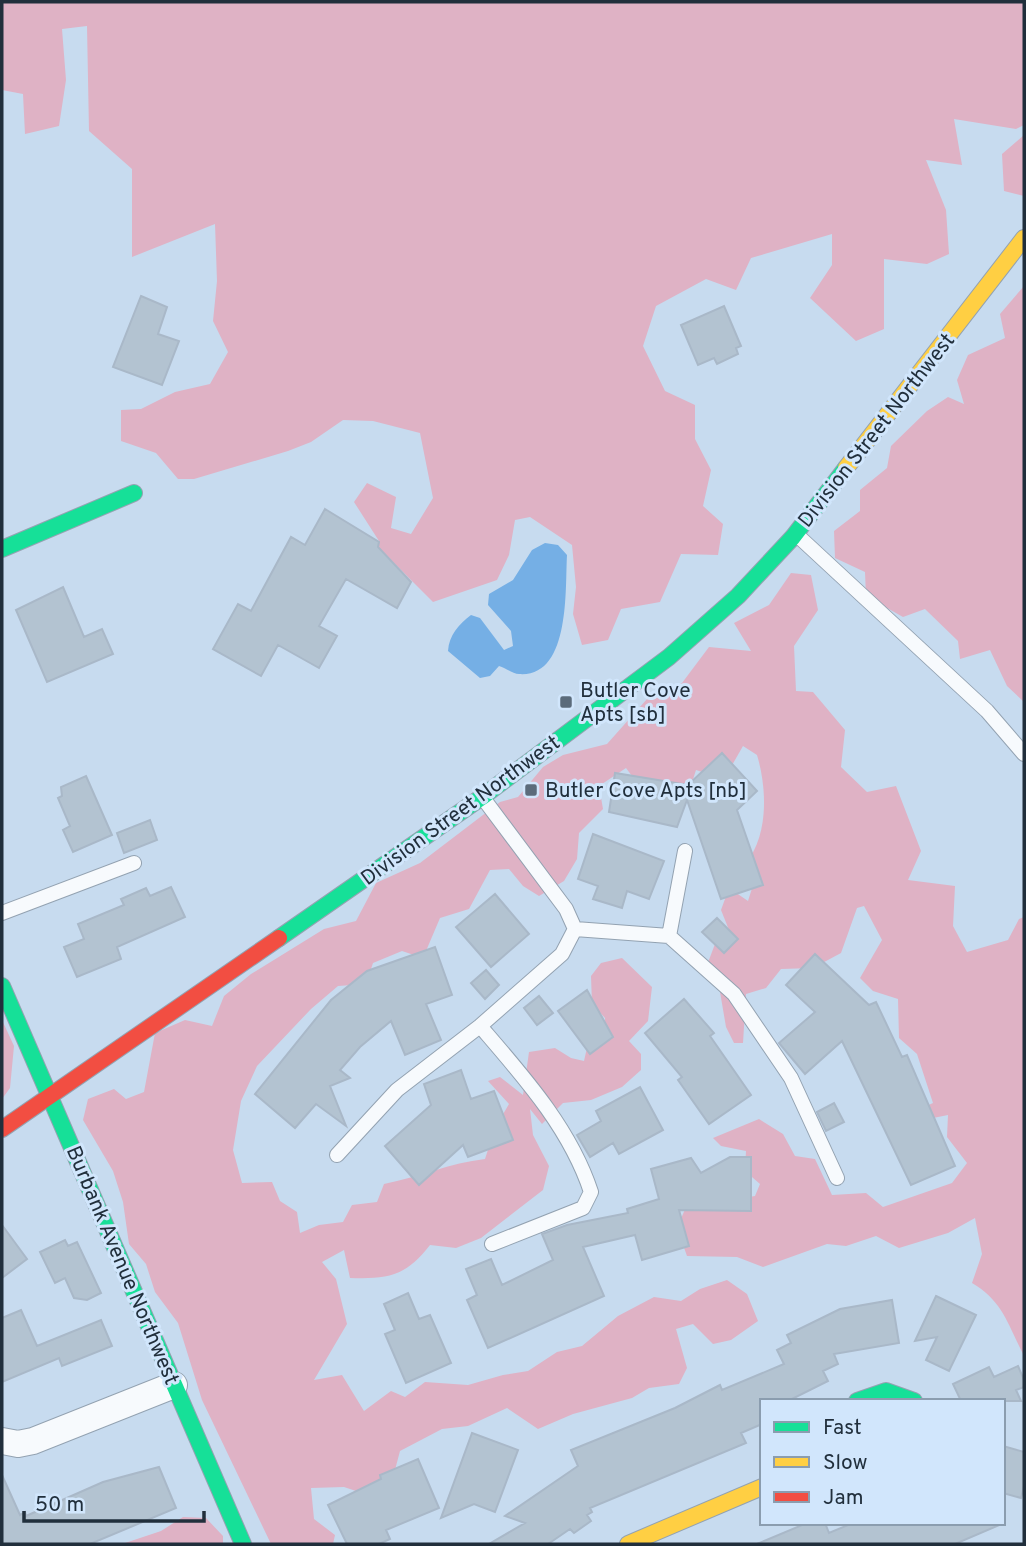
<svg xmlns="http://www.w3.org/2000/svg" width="1026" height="1546" viewBox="0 0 1026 1546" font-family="Overpass,sans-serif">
<rect width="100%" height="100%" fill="#c7dbef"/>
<path fill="#dfb2c5" d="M2,2H1024V125L1016,129L954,119L962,165L926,160L946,210L949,254L927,264L884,259V329L856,341L810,298L832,265V234L751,258L736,290L706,279L656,306L643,346L665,391L695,405V439L711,470L703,506L723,524L718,555L681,554L660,602L621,609L608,640L582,645L573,614L576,587L572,545L530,517L515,520L509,555L497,580L433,602L378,547L379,541L354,502L367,483L396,497L391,528L411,534L433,498L420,433L373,421L343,420L311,442L288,451L194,479H178L156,453L121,441V410L141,409L175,392L210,384L228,352L213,321L217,281L215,224L132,257V169L89,131L87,26L62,29L66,80L59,126L25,134L23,94L2,90Z
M1024,135V196L1004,191L1002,154Z
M1024,286V702L1007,686L990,650L960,659L958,641L925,609L903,617L866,596L865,572L835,558L834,531L860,511V490L887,468L891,446L927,411L948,397L964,404L957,380L968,355L1005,338L1000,314Z
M791,573L811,575L818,610L794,646L796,691L813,692L845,730L841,767L867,792L896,786L921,851L908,880L955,886L953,926L967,952L1008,940L1019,919L1024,917V1356C1008,1325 1003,1301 972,1283L982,1254L975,1218L948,1233L899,1248L876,1236L846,1246L827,1244L763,1267L737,1257L687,1256L677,1228L686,1207L755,1196L760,1184L745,1171L746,1151L721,1146L713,1138L759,1119L783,1134L795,1156L815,1159L832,1195L866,1193L883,1207L952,1183L967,1163L947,1137L948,1115L913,1122L909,1114L933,1103L917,1054L899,1038L898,999L873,991L860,978L882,940L864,906L857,908L841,953L813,968L781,969L766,988L746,994L743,1043H734L726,1027L719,986L704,973L715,944L731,935L721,910L729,888L748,901L754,882L745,864C769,836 767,788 757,755L743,746L731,767L717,777L696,770L687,798L641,788L626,768L599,786L603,809L579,833L577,859L564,881L539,896L523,886L509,869L490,870L469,909L440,918L423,958L402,951L373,963L366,984L338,986L311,1009L257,1066L241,1101L233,1150L242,1183L272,1182L280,1201L297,1212L300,1233L319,1225L343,1222L352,1205L377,1202L384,1184C419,1177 450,1163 485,1159L495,1128L509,1104L488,1081L500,1077L523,1095L529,1052L555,1048L571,1058L584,1061L591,1030L605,1028V1018L592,1004L591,976L601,963L622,958L652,987L648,1021L629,1041L641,1054V1070L622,1087L591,1100L563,1103L542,1124L530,1109L533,1135L549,1166L543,1190L481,1238L456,1248L430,1245C405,1277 388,1279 350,1278L344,1250L322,1262L336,1279L347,1324L314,1380L342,1375L364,1411L391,1391L405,1397L425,1382L468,1385L503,1375L528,1371L557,1352L582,1346L618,1316L654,1297L681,1301L700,1289L727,1280L747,1294L758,1321L731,1340L713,1344L693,1324L676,1329L687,1368L679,1384L649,1388L632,1398L573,1414L538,1429L507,1408L468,1426L442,1429L400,1451L391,1485L368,1495L344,1487L311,1488L314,1519L335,1535L333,1544H271L202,1400L178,1323L155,1292L146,1264L129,1244L123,1202L113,1171L83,1120L88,1099L114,1089L126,1099L144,1092L155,1033L185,1020L212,1026L224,996L251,974L324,929L356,921L376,883L420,863L500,802L518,797L543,767L563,755L607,744L647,699L682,683L709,647L751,651L734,623L769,605Z
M2,1020L14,1046L10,1088L2,1099Z
M183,1517L206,1518L223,1536V1544H122L161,1531Z"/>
<path fill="#75afe5" d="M545,543L558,545L567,555C565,588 571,678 519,674C513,674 506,668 499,666L490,676L480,678L448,651C449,635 459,624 471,615L480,618L504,650L513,646L511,631L488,605L489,594L513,580L532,550Z"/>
<path fill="#b3c3d1" stroke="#a9b8c8" stroke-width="2" d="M141,296L167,307L158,334L179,341L162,385L113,367Z
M724,306L741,346L736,348L738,354L717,364L714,358L698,365L681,325Z
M325,509L379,542L378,547L411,582L397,608L346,579L319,626L337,636L319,668L278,645L261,676L213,649L238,604L251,611L291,537L305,545Z
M63,587L84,637L102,629L113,654L47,682L16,610Z
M722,753L757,791L737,810L763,885L721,899L687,800L677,827L609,812L615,773L688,785Z
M86,776L112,835L73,852L63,830L70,826L58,798L62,796L61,787Z
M150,820L157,840L124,853L117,833Z
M593,834L664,861L649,899L627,891L622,908L593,899L598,886L578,879Z
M171,887L185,917L117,947L121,959L77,977L64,947L84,939L78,924L124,905L121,899L146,888L150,896Z
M495,894L529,934L491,967L456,927Z
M717,918L738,939L724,953L702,932Z
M435,947L452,995L426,1004L441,1040L405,1055L391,1021L360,1047L340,1070L350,1078L330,1086L346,1126L316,1104L295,1128L255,1094L331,1000L367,971Z
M815,954L869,1005L876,1002L902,1057L907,1055L955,1166L911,1185L842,1041L805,1074L779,1043L815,1012L786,985Z
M486,970L499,985L485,999L471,983Z
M587,990L613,1037L590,1054L558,1011Z
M539,996L553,1013L537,1025L524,1008Z
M684,999L714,1033L710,1036L751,1095L709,1124L678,1080L682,1077L645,1033Z
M461,1070L471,1099L494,1091L513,1140L468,1157L463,1145L419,1185L385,1146L431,1105L424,1084Z
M640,1087L663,1130L619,1154L613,1143L590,1157L577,1135L601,1121L596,1111Z
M834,1103L844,1122L826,1131L817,1112Z
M730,1157H751V1211L679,1210L689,1246L642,1260L635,1235L583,1247L604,1296L488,1348L467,1300L477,1295L466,1269L491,1259L502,1285L553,1260L542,1234L567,1225L628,1213L627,1209L659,1199L651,1169L691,1158L701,1173Z
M2,1225L27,1259L2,1278Z
M65,1240L68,1246L77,1242L101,1293L87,1300L74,1298L65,1278L55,1283L40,1252Z
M408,1293L419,1319L430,1315L451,1363L406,1383L385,1334L395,1330L384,1304Z
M936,1296L976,1315L949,1371L926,1360L937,1337L915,1341Z
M892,1300L899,1343L834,1354L838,1364L823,1371L828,1381L788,1401H762V1424L741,1433L746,1443L590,1508L592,1512L587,1515L591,1521L574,1533L570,1529L548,1544H489L525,1523L505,1516L578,1466L571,1450L675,1408L720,1385L722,1390L784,1364L777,1350L791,1343L787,1335L840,1309Z
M21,1310L37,1346L101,1320L112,1346L62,1366L59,1358L2,1382V1318Z
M1018,1366L1024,1380V1387L1016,1390L1021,1401H961L953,1384L989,1367L994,1377Z
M472,1433L518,1450L495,1512L474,1504L441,1518Z
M1003,1446L1024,1452V1486L1021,1498L1003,1493Z
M418,1459L439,1508L386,1530L390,1539L379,1544H347L328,1505L381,1479L380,1475Z
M159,1467L176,1508L90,1544H2V1475L20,1515L25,1512L26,1516L103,1482Z
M807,1523H825L829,1533L853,1523H1004L955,1544H757Z"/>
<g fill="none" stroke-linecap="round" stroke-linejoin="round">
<g stroke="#93a2b1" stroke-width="16">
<path id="lane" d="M797,535L987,711L1024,754
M685,851L669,936L734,994L791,1078L837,1178
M2,913L134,863
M575,929L669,936
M480,1026C523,1076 570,1128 591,1192L583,1208L492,1244
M337,1155L397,1090L480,1026L562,954L575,929L566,909L483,798"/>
</g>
<g stroke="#93a2b1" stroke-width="28">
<path id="street" d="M2,1441L18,1444L33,1441L174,1385"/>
</g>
<g stroke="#93a2b1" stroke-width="18">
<path id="fast" d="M2,549L134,493
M279,938L482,797L669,657L738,596L793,537L846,468
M2,986L243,1544
M857,1401L886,1391L914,1401"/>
</g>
<g stroke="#93a2b1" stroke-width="18">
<path id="slow" d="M846,468L1024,238
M628,1544L762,1487"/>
</g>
<g stroke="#93a2b1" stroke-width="18">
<path id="jam" d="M2,1129L279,938"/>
</g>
<use href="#lane" stroke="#f7fafd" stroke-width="14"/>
<use href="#street" stroke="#f7fafd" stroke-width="26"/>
<use href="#fast" stroke="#16e098" stroke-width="16"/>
<use href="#slow" stroke="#ffcf43" stroke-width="16"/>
<use href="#jam" stroke="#f24e42" stroke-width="16"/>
</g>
<g fill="#5b6b7b" stroke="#d1e6fc" stroke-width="2.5">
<rect x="559" y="695" width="14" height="14" rx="3.5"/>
<rect x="524" y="783" width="14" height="14" rx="3.5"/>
</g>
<g text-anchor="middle" stroke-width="6" stroke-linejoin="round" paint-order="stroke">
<g font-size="21" fill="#212f3c" stroke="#d1e6fc">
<text transform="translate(876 430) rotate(-52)" y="7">Division Street Northwest</text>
<text transform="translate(460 810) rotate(-36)" y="7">Division Street Northwest</text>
<text transform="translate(123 1265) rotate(67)" y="7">Burbank Avenue Northwest</text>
</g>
<g font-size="21" fill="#212f3c" stroke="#d1e6fc" text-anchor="start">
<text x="580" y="697">Butler Cove<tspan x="580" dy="24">Apts [sb]</tspan></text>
<text x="545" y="797">Butler Cove Apts [nb]</text>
</g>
</g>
<rect width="1026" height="1546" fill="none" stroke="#212f3c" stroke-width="7"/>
<rect x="760" y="1399" width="245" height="126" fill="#d1e6fc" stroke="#8b9daf" stroke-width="2"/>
<rect x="774" y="1422" width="35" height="10" fill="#16e098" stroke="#8b9daf" stroke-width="2"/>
<text x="823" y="1434" font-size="21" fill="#212f3c">Fast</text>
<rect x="774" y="1457" width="35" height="10" fill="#ffcf43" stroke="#8b9daf" stroke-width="2"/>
<text x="823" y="1469" font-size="21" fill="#212f3c">Slow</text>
<rect x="774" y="1492" width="35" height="10" fill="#f24e42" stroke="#8b9daf" stroke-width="2"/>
<text x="823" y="1504" font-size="21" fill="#212f3c">Jam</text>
<path d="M24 1511v10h180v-10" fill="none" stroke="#212f3c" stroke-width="3.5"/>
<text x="35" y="1511" font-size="21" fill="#212f3c" stroke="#d1e6fc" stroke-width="5" paint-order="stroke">50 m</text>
</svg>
